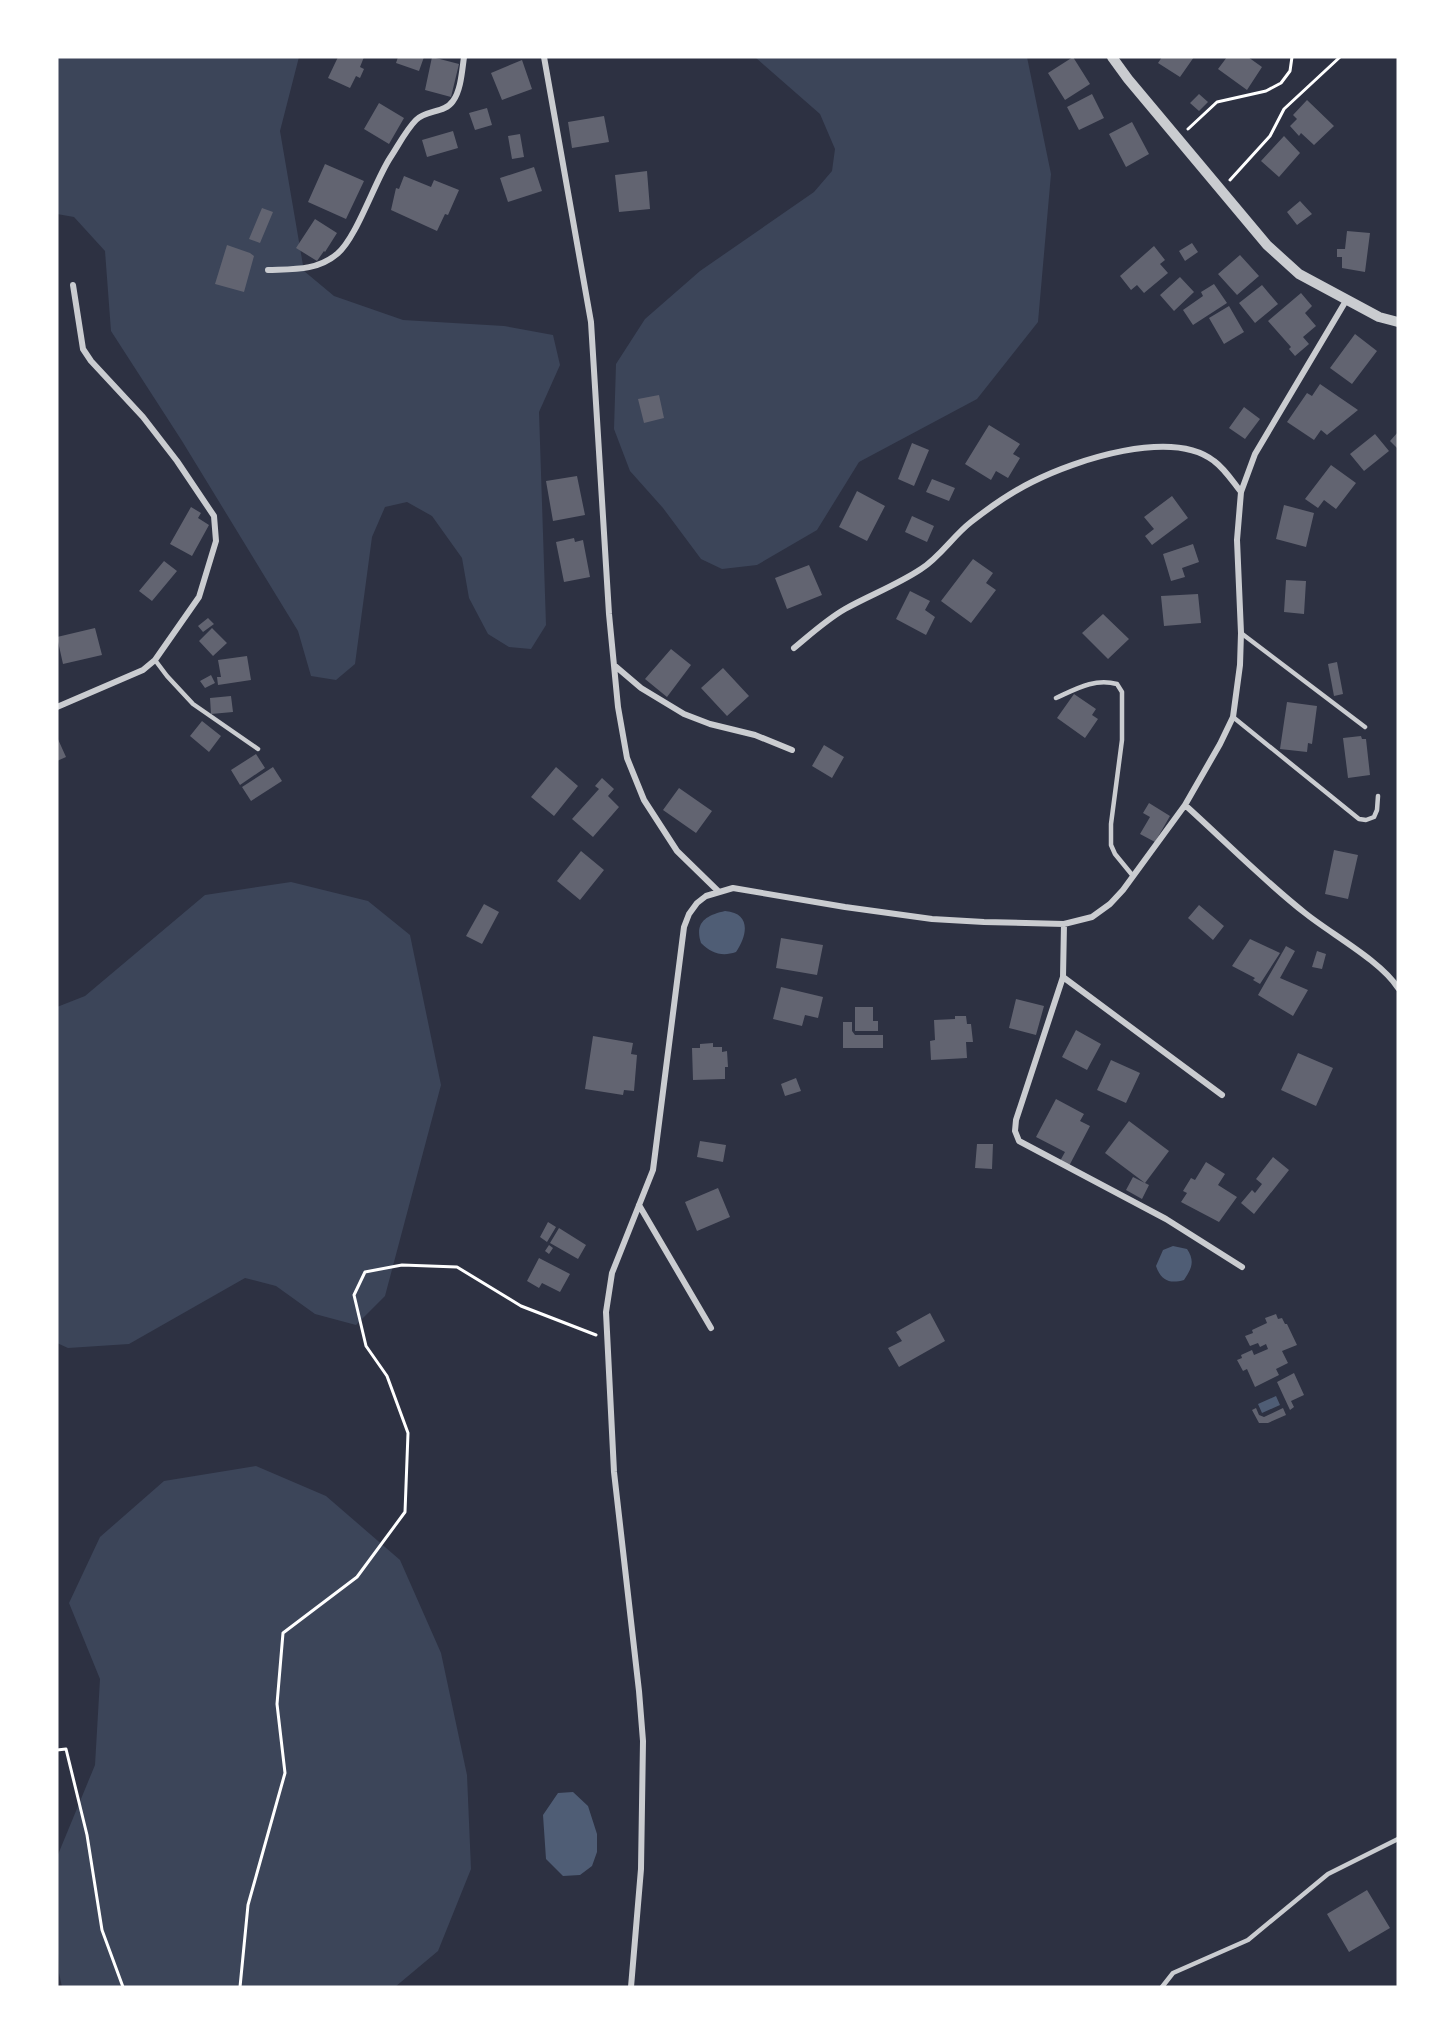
<svg xmlns="http://www.w3.org/2000/svg" width="1455" height="2044" viewBox="0 0 1455 2044" font-family="'Exo 2',sans-serif">
<rect width="100%" height="100%" fill="#2d3142"/>
<path fill="#3c4559" d="M57,57H299L280,131L304,271L334,296L403,320L504,326L553,335L560,365L539,412L546,625L531,649L509,647L488,634L469,598L462,558L432,516L407,502L385,507L372,537L355,664L336,680L311,676L298,631L182,441L111,331L105,251L74,217L57,214Z
M755,57H1027L1051,174L1038,322L977,399L859,462L817,530L757,565L722,569L701,559L663,508L630,471L614,429L616,364L645,319L700,271L814,192L832,171L835,149L820,114Z
M291,882L368,901L410,935L441,1085L385,1296L356,1325L315,1314L276,1286L245,1278L129,1344L68,1348L57,1343V1007L85,996L205,895Z
M256,1466L326,1496L400,1560L441,1653L467,1775L471,1869L438,1951L395,1987H62L59,1973L57,1934V1857L95,1765L100,1679L69,1603L100,1537L164,1481Z"/>
<path fill="#4f5d75" d="M725,911C752,913 747,936 736,952C722,957 711,953 701,943C694,922 707,915 725,911Z
M1173,1246L1187,1249C1195,1261 1192,1268 1184,1280C1170,1284 1161,1281 1156,1266L1163,1250Z
M1276,1396L1280,1405L1262,1413L1258,1404Z
M573,1792L588,1806L597,1834V1852L592,1866L580,1875L563,1876L546,1859L543,1815L558,1793Z"/>
<path fill="#626471" d="M338,57H364L360,67L364,69L360,78L356,76L350,88L328,78Z
M398,57H424L419,71L396,63Z
M432,57L459,64L451,97L425,90Z
M1073,57L1090,84L1065,100L1048,73Z
M1162,57H1194L1180,77L1158,63Z
M1227,57H1248L1262,67L1247,90L1218,69Z
M522,60L532,89L502,100L491,73Z
M1092,94L1104,118L1079,130L1067,107Z
M1199,94L1208,102L1199,111L1190,103Z
M1307,100L1334,126L1314,145L1301,133L1299,136L1290,126L1297,119L1293,115Z
M379,103L404,118L389,144L364,129Z
M487,108L492,125L475,130L469,113Z
M604,116L609,142L572,148L568,122Z
M1132,122L1149,154L1126,167L1109,134Z
M453,131L458,148L427,157L422,140Z
M520,134L524,157L512,159L508,136Z
M1284,136L1300,153L1279,177L1261,161Z
M325,164L364,181L346,219L308,202Z
M534,167L542,191L508,202L500,178Z
M647,171L650,209L619,212L615,175Z
M404,176L431,187L434,180L459,190L448,215L445,214L437,231L391,210L396,188L399,189Z
M1300,201L1312,214L1297,225L1287,212Z
M262,208L273,212L260,243L249,239Z
M315,219L337,233L325,252L324,251L317,261L296,248Z
M1347,231L1370,233L1365,272L1342,268V257H1337V249H1345Z
M1192,243L1198,252L1185,261L1179,251Z
M227,245L250,253L254,256L244,292L215,284Z
M1154,246L1165,260L1160,264L1168,273L1144,293L1137,285L1131,290L1120,276Z
M1240,255L1259,276L1237,295L1218,274Z
M1180,277L1194,292L1174,311L1160,295Z
M1214,284L1227,303L1193,325L1183,310L1203,296L1201,292Z
M1262,285L1278,304L1255,323L1239,303Z
M1301,293L1312,306L1305,313L1316,326L1303,337L1309,344L1295,356L1289,349L1291,347L1268,321Z
M1229,306L1244,332L1224,344L1209,318Z
M1355,334L1377,351L1352,384L1330,368Z
M1320,384L1358,410L1327,435L1321,430L1314,440L1287,422L1307,393L1312,396Z
M659,395L664,418L644,423L638,399Z
M1244,407L1260,419L1245,439L1229,428Z
M989,425L1020,444L1013,454L1020,458L1008,478L996,471L991,480L965,464Z
M1398,432V449L1390,441Z
M1375,434L1389,451L1364,471L1350,454Z
M912,443L929,450L914,486L898,479Z
M1331,465L1356,483L1336,509L1324,500L1318,508L1305,499Z
M577,476L585,515L553,521L546,481Z
M932,479L955,488L949,501L926,492Z
M857,491L885,506L867,541L839,527Z
M1172,496L1188,518L1152,545L1145,536L1154,529L1144,517Z
M1284,505L1314,513L1306,547L1276,539Z
M191,507L201,513L198,518L209,525L192,556L170,544Z
M912,516L934,526L927,542L905,532Z
M574,538L575,542L583,540L590,577L564,582L556,542Z
M1193,544L1199,562L1182,568L1185,577L1171,581L1163,554Z
M973,559L993,573L986,583L996,590L971,623L941,601Z
M164,561L177,571L152,601L139,591Z
M809,565L822,595L787,609L775,578Z
M1286,580L1306,581L1304,614L1284,612Z
M910,591L930,601L925,610L935,617L926,635L896,619Z
M1198,594L1201,623L1164,626L1161,596Z
M1103,614L1129,639L1108,659L1082,633Z
M208,618L214,624L203,632L198,626Z
M95,628L102,655L63,664L57,637Z
M212,628L227,643L213,656L199,641Z
M671,649L691,665L667,697L645,679Z
M247,656L251,680L218,685L217,677H221L218,660Z
M1337,662L1343,694L1334,696L1328,664Z
M723,668L749,696L727,716L701,688Z
M211,675L215,683L205,688L200,681Z
M1074,694L1096,709L1092,715L1098,719L1085,738L1057,718Z
M231,696L233,712L211,714L210,698Z
M1287,702L1317,706L1312,744L1308,743L1307,752L1280,749Z
M202,721L221,736L209,752L190,736Z
M1361,736L1362,739H1366L1370,775L1348,778L1343,738Z
M57,737L66,757L57,761Z
M824,745L844,757L832,778L812,766Z
M256,754L265,768L240,785L231,770Z
M273,767L282,781L251,801L242,787Z
M556,767L578,786L554,816L531,797Z
M602,778L614,789L608,796L619,807L593,837L572,819L599,789L595,786Z
M679,788L712,811L696,833L663,810Z
M1149,803L1170,816L1155,842L1140,834L1150,817L1143,813Z
M1334,850L1358,855L1348,899L1325,894Z
M581,851L604,870L580,900L557,881Z
M484,904L499,912L482,944L466,936Z
M1199,905L1224,926L1213,940L1188,918Z
M781,938L823,945L817,975L776,968Z
M1250,939L1280,953L1260,984L1253,980L1255,978L1232,966Z
M1286,946L1295,951L1280,978L1308,990L1293,1016L1258,995Z
M1317,951L1326,954L1322,969L1312,967Z
M781,987L823,997L818,1018L805,1015L802,1026L773,1019Z
M1016,999L1044,1006L1036,1035L1009,1028Z
M855,1007H873V1021H878V1031H855Z
M955,1016H966L967,1024H971L973,1042H966L967,1058L931,1060L930,1041L935,1040L934,1020L955,1019Z
M843,1022H852V1031L855,1035H883V1048H843Z
M1076,1030L1101,1044L1087,1070L1062,1057Z
M593,1036L633,1043L631,1054L637,1055L634,1091L624,1090L623,1095L585,1089Z
M713,1043V1047H722V1052L727,1051L728,1067H725V1079L693,1080L692,1048H700V1044Z
M1298,1053L1333,1068L1316,1106L1281,1090Z
M1111,1060L1140,1073L1126,1103L1097,1090Z
M796,1078L801,1091L785,1096L781,1084Z
M1056,1099L1084,1114L1080,1121L1090,1126L1069,1166L1060,1161L1065,1152L1036,1137Z
M1129,1121L1169,1151L1145,1183L1105,1153Z
M700,1141L726,1145L723,1162L697,1157Z
M977,1144H993L992,1169L975,1168Z
M1273,1157L1289,1170L1254,1214L1241,1203L1252,1190L1255,1193L1262,1184L1256,1179Z
M1206,1162L1225,1174L1218,1185L1237,1197L1219,1222L1181,1202L1187,1193L1183,1191L1191,1178L1195,1180Z
M1133,1177L1149,1185L1142,1199L1126,1190Z
M718,1188L730,1217L697,1231L685,1202Z
M548,1222L556,1227L547,1242L540,1237Z
M559,1228L586,1245L578,1259L550,1243Z
M549,1245L553,1248L549,1254L545,1251Z
M539,1258L570,1274L560,1292L542,1283L539,1288L527,1281Z
M930,1313L945,1341L899,1367L888,1348L902,1341L896,1332Z
M1276,1314L1278,1319L1282,1318L1285,1324H1287L1297,1345L1282,1351L1288,1363L1276,1369L1279,1375L1255,1387L1247,1369L1243,1371L1237,1360L1242,1358L1241,1355L1252,1350L1254,1355L1268,1349L1266,1344L1260,1347L1258,1343L1250,1346L1245,1336L1253,1333L1252,1330L1267,1323L1265,1318Z
M1294,1373L1304,1395L1291,1401L1294,1407L1290,1410L1277,1382Z
M1256,1408L1259,1415L1264,1417L1283,1408L1286,1415L1268,1423H1259L1252,1410Z
M1367,1890L1390,1928L1349,1952L1327,1914Z"/>
<g fill="none" stroke-linecap="round" stroke-linejoin="round">
<path stroke="#fff" stroke-width="3" d="M1188,129L1217,102L1266,91L1281,83L1290,71L1292,57
M1230,180L1270,136L1284,109L1340,57
M57,1750L66,1749L87,1835L102,1930L123,1987
M240,1987L248,1905L285,1773L277,1704L283,1633L357,1577L405,1512L408,1433L387,1376L366,1346L354,1295L365,1272L402,1265L457,1267L521,1306L596,1335"/>
<path stroke="#caccd0" stroke-width="4.5" d="M1241,633L1365,727
M155,660L167,676L193,704L258,749
M1056,698C1076,689 1094,678 1117,684L1122,692V740L1111,824V845L1115,854L1133,876
M1233,717L1359,819L1366,820L1374,817L1377,810L1378,796
M1162,1987L1173,1973L1248,1940L1328,1874L1398,1839"/>
<path stroke="#caccd0" stroke-width="6" d="M544,57L591,322L609,614L618,707L627,758L644,800L677,851L718,891
M268,270C293,269 317,271 337,254C356,239 375,181 390,158C398,146 406,130 416,120C426,110 445,113 453,101C461,90 462,71 464,57
M794,648C811,634 826,620 845,609C870,595 897,585 921,569C940,557 953,536 971,522C990,507 1010,493 1032,482C1075,460 1172,428 1214,461C1225,469 1233,482 1241,492
M614,665L641,688L684,714L710,724L755,735L792,750
M57,707L143,670L155,660L199,597L216,541L214,516L177,461L143,417L91,361L83,349L73,285
M1185,805C1225,841 1263,880 1305,913C1331,934 1381,961 1398,988
M1064,924L1063,977L1016,1120L1015,1131L1019,1141L1166,1219L1242,1267
M1063,977L1222,1095
M639,1205L711,1328
M631,1987L641,1869L643,1741L639,1691L614,1472L606,1312L612,1273L653,1170L684,927L689,914L697,903L706,896L733,888L845,907L932,919L984,922L1064,924L1092,917L1110,904L1123,890L1185,805L1220,744L1233,717L1240,665L1241,633L1237,540L1241,492L1255,454L1347,299"/>
<path stroke="#caccd0" stroke-width="10" d="M1112,57L1128,79L1267,245L1299,274L1379,317L1398,322"/>
</g>
<rect width="1455" height="2044" fill="none" stroke="#ffffff" stroke-width="117"/>
</svg>
